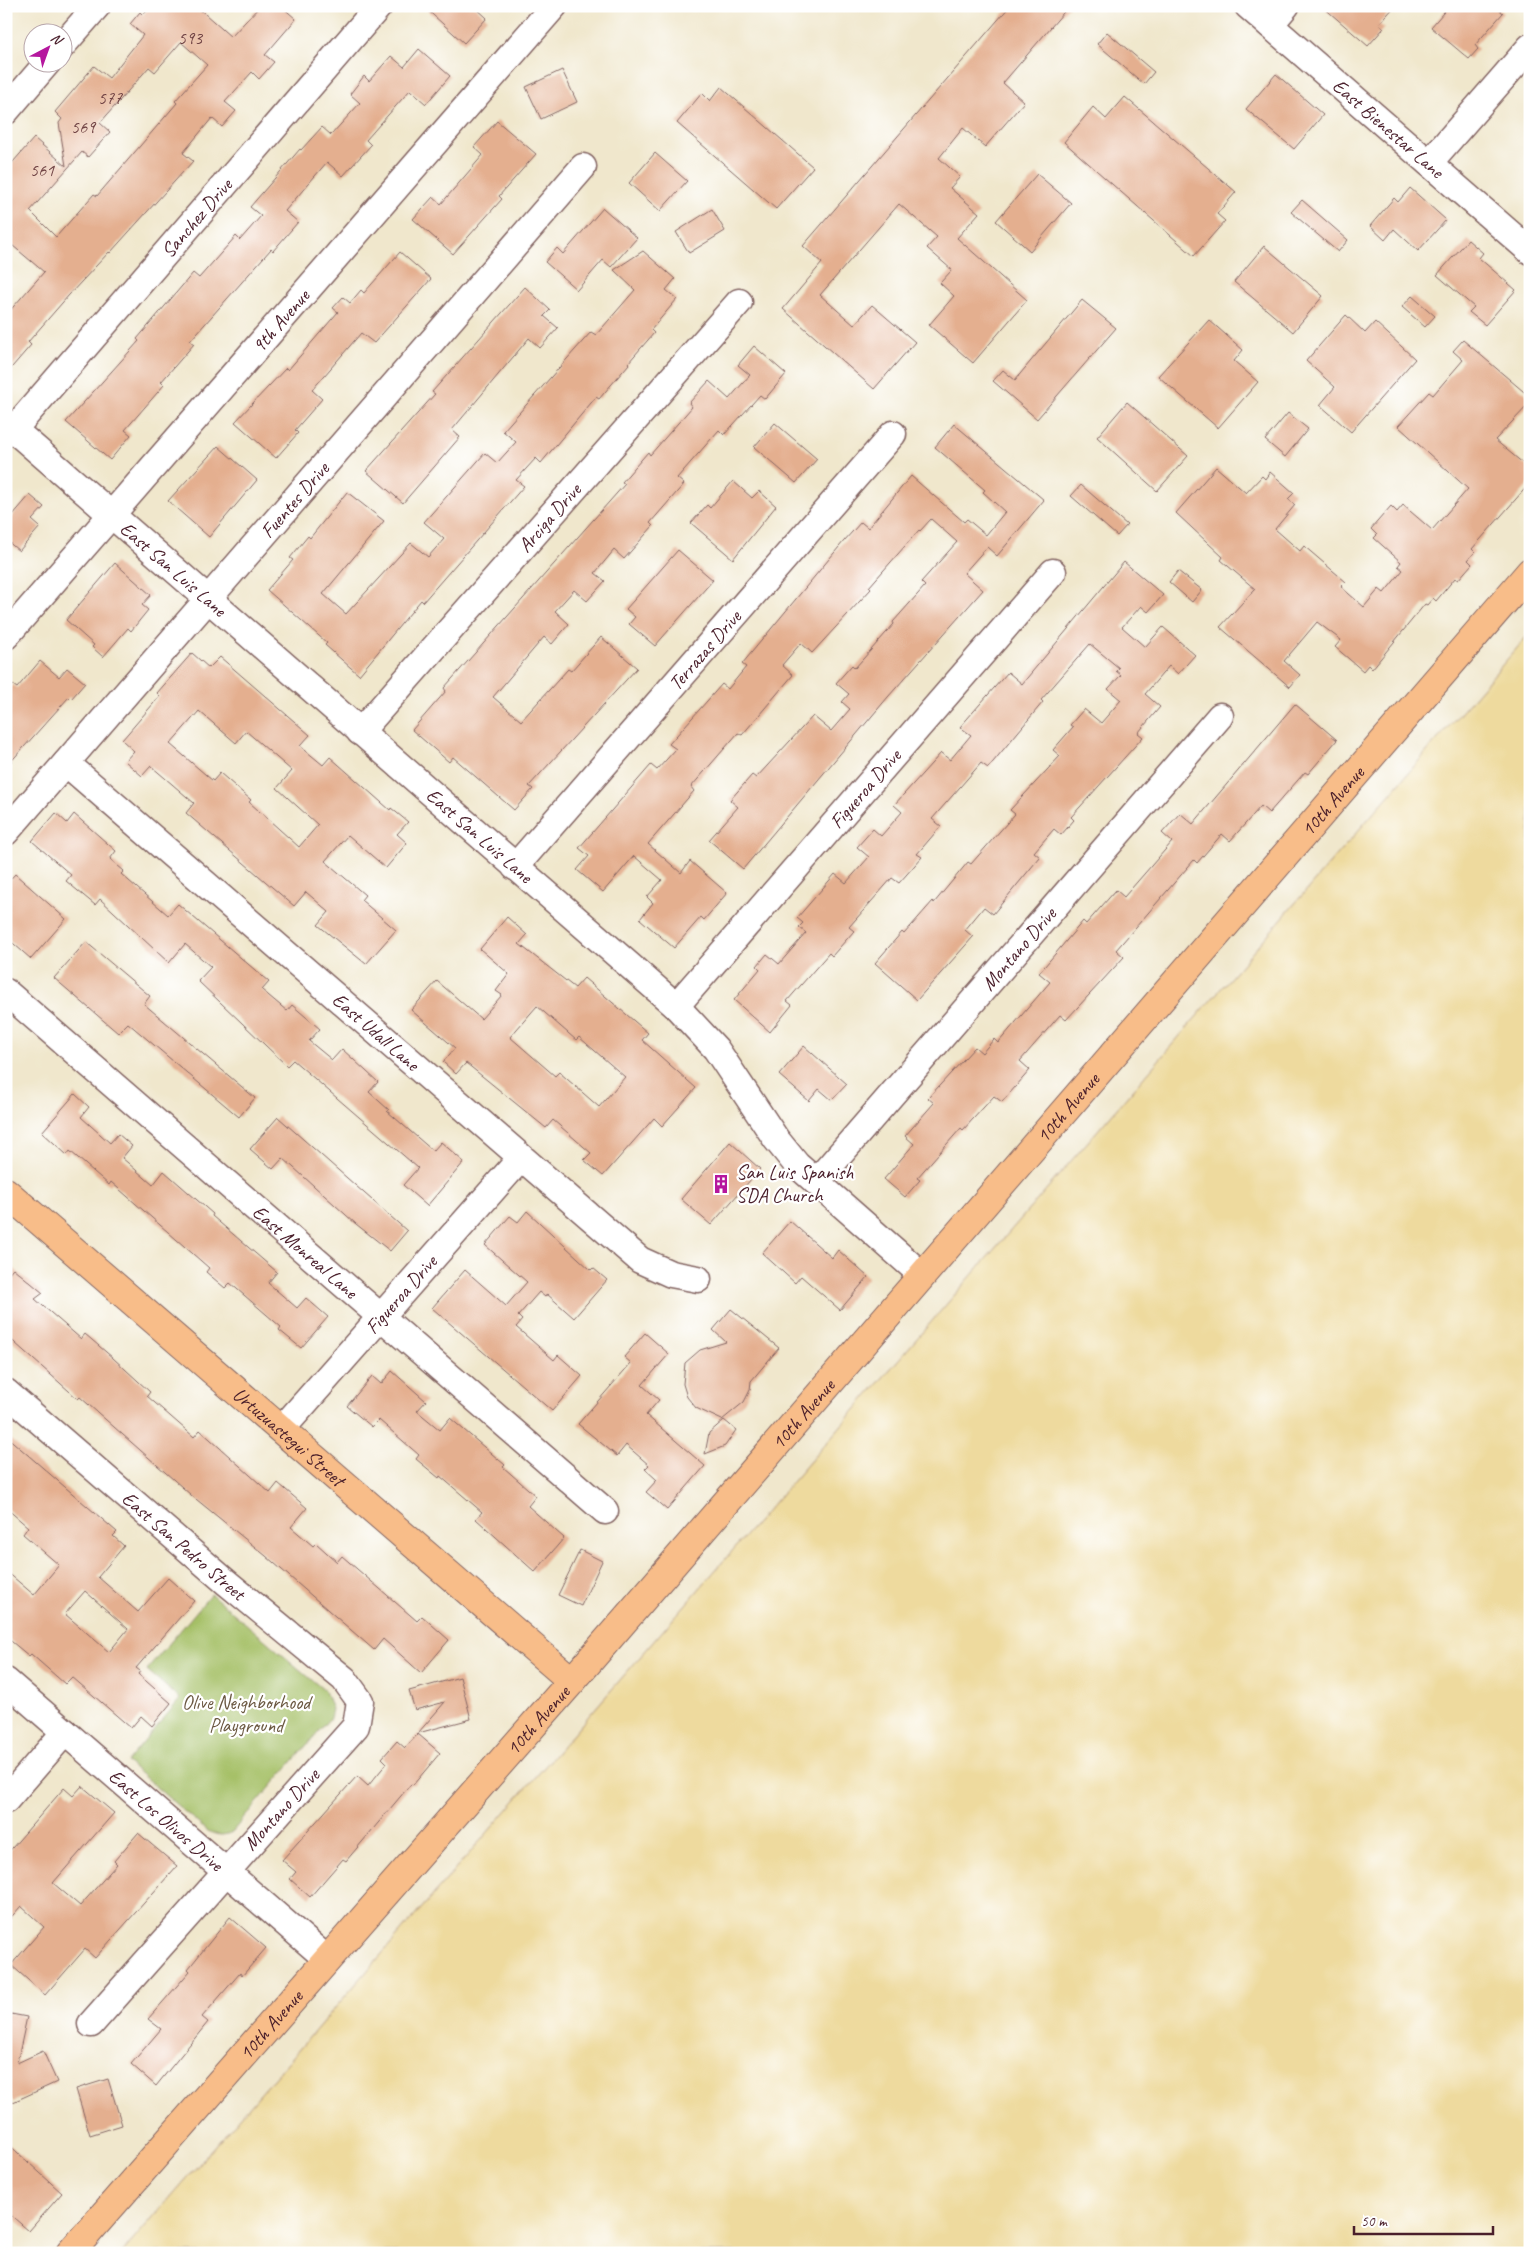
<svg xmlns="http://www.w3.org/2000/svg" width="1536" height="2259" viewBox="0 0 1536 2259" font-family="Caveat,sans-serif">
<rect width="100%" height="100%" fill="#fff"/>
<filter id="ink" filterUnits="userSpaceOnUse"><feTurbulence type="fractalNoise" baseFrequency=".02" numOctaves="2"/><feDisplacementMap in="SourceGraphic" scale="10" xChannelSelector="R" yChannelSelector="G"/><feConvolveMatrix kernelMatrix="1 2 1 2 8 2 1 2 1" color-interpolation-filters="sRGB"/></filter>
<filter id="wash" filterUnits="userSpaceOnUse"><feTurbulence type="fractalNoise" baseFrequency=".0096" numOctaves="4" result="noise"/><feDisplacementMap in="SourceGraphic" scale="20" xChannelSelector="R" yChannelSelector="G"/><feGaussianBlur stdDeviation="1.12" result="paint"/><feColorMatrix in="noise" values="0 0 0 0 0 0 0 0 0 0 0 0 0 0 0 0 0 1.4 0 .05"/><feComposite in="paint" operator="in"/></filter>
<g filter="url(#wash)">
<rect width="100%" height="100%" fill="#f0e7cc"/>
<path fill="#a5c066" stroke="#787048" d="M211,1594L325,1691L332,1709L330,1718L232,1832C222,1837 217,1835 207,1831L127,1762L180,1699L147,1670Z"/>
<path fill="#eeda9e" stroke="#9c7c64" d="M1530,633V2253H122Z"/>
<g id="blocks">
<path fill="#e4af8f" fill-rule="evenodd" d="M150,6H196L231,37L260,6H281L296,19L265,55L274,62L259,79L252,72L225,102L236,111L222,127L212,118L183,153L193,161L110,253L109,252L69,295L28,342L31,345L6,374V315L44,272L6,240V170L34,138L66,166L59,123L62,119L55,112L94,66L109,78L143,35L130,24L140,12L143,15ZM181,42L207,65L175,101L177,103L97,196L94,194L56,237L30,211L82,152L88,157L110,132L100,123L149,67L155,72Z
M423,6H474L487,18L464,43Z
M1010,6H1069L1003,83L1024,102L985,147L963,128L939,158L960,177L950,188L979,213L957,238L1027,300L973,363L929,325L954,296L940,283L952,270L927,248L937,237L899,204L820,295L854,325L872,305L915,342L874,389L783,309L822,263L803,246Z
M1322,6H1395L1379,24L1384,28L1368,46Z
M1449,6H1495L1503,13L1475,45L1478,49L1469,59L1431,27Z
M1107,32L1154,72L1144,84L1097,44Z
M419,49L450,76L426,104L410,90L366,140L371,145L343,176L327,162L285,211L298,222L273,251L271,249L190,341L194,344L161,382L164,385L125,430L131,435L110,460L66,422L139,341L137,339L193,273L199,278L236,236L240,240L261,216L250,207L300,149L301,150L322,127L331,135L360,103L350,94L364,76L369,81L391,56L404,67Z
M562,70L577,102L541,119L526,87Z
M1276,74L1323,115L1294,149L1246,109Z
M721,87L813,167L776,209L677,123L702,93L710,101Z
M1125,97L1236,192L1217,214L1225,221L1194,256L1064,142L1093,107L1106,119Z
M497,121L536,154L499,196L502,199L453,254L413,219L433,197L441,204L483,155L474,147Z
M655,153L687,181L660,211L629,183Z
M1037,174L1071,203L1030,251L996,221Z
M1410,188L1446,220L1418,251L1394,229L1385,240L1370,226L1394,198L1398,202Z
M1302,200L1348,240L1338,252L1291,212Z
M603,208L637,238L611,267L603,260L577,290L545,262L557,248L563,254Z
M712,209L725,231L689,253L676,232Z
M1468,240L1483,253L1479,258L1516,290L1485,325L1469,312L1474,307L1437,275Z
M1264,246L1323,296L1293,332L1234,282Z
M643,251L675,279L666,290L677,299L651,330L654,333L628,363L629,364L599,399L596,397L541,463L536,458L516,480L524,486L423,602L421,600L359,675L325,645L327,643L267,590L293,560L290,558L308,536L310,538L347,492L384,521L323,594L346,614L411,543L428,557L444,539L424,522L485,453L497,463L516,442L503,431L591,332L596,335L635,290L614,270Z
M400,252L431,279L374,343L361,333L312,390L322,399L295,430L298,433L276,458L235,422L286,368L288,370L338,312L333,308L343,297L350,303L361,290L364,293Z
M525,287L550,310L544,316L558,328L540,348L529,338L452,430L460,437L403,503L366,471L435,394L432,392Z
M1412,296L1435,316L1425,327L1402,307Z
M1082,300L1116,328L1037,419L993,381L1003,370L1015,380Z
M1346,315L1365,333L1375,322L1415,359L1351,432L1320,405L1335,387L1306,361Z
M1209,320L1243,350L1234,361L1258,382L1218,428L1158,376Z
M1463,340L1530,397V403L1495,440L1530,469V483L1472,549L1475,552L1468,560L1472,564L1458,580L1455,578L1436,601L1433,598L1427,605L1425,604L1372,669L1368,665L1363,671L1335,647L1341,640L1317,622L1284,661L1300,675L1290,687L1220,627L1255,589L1221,560L1223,557L1176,513L1216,467L1246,493L1262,476L1265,479L1270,472L1294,493L1288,499L1295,505L1275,529L1300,551L1304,546L1346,582L1341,587L1364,607L1379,589L1384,593L1403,570L1398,566L1401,562L1374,538L1377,535L1371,529L1391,506L1397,512L1403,505L1432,530L1468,489L1398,426L1429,392L1433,395L1463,360L1453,351Z
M754,346L786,374L765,399L760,395L724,435L719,430L677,478L684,484L650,523L653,526L624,559L614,550L595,573L605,581L587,601L574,590L555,611L569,624L552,644L544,637L493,697L521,721L568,669L571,671L601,637L637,668L529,786L533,789L514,810L453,757L449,762L412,730L446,691L444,688L625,484L622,482L648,452L650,455L692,407L689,403L709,381L729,399L750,375L738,365Z
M1127,402L1188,456L1157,491L1097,437Z
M1288,413L1308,429L1285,457L1265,440Z
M775,423L817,459L796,483L754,447Z
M954,424L1044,500L997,556L987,547L964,573L983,590L888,697L743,869L709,840L738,807L730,800L752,775L756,778L813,716L831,731L850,709L842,702L849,694L836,683L852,665L855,668L894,624L893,622L925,586L921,582L957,542L931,519L920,531L919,530L869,587L871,589L812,653L801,643L782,665L793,675L742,735L738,733L691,787L694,791L648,844L681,873L690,861L727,893L704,920L701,917L674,948L640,919L653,903L647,897L662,880L634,856L603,892L577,870L589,856L579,848L651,765L657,770L676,749L669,744L722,684L728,689L746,667L742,664L844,541L861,522L868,528L911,476L964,522L967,519L986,535L1005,512L983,492L985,490L935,447Z
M218,446L257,480L209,537L168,501Z
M733,481L752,498L759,491L776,506L733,559L691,523L707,505L710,508Z
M1081,485L1127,525L1117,536L1071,496Z
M30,495L44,507L32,520L40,527L19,551L6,540V523Z
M678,550L713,580L655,646L629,624L635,617L626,609Z
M1124,562L1163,595L1148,612L1141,606L1122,627L1145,647L1163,627L1195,655L1178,674L1169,666L1145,694L1160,707L1138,733L1143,737L1071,817L1074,820L1061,835L1054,829L1034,852L1040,857L993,914L984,907L965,930L973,937L917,1000L875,963L902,932L904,934L933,901L934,903L968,862L971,864L1015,814L1010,810L1060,756L1053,750L1073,727L1070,725L1084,709L1101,723L1121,700L1108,689L1121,675L1116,671L1119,668L1090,644L1041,700L1043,702L988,768L981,763L932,819L941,826L917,854L922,857L899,883L892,878L849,927L854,931L832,956L829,953L787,1001L792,1005L770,1032L734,1000L760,969L757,966L767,954L779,964L806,933L799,927L803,923L797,918L835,874L846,883L869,857L857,847L873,829L881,836L902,812L894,805L904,794L941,753L950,760L971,735L960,727L1008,672L1022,684Z
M115,563L151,595L142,605L148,610L131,631L128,628L103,657L92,647L94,645L66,620Z
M1178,571L1202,590L1192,602L1169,582Z
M192,653L209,668L220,657L310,735L300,746L323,765L330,757L390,810L391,808L408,822L397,834L407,843L386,868L348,835L325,861L365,895L361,900L396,930L366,964L318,925L329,912L306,892L294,906L186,813L194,803L151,766L142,776L125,761L134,751L122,740L160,696L157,693ZM199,711L236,743L246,731L292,771L277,788L318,825L299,847L249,802L251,800L220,773L213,781L170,744Z
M40,661L59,677L67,668L85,683L71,699L69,697L6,767V692L13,685L17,688Z
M1295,704L1337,740L1308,774L1305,772L1269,813L1261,806L1230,841L1222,834L1197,863L1194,860L1116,950L1124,957L1066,1020L1060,1015L1020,1061L1030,1070L1002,1102L994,1096L963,1130L961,1128L917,1178L920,1180L905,1197L884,1179L914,1144L905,1136L934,1103L928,1098L975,1047L982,1053L994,1039L998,1043L1050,982L1039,973L1083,921L1086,924L1116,890L1124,897L1172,842L1162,833L1180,813L1193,824Z
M56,813L67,823L74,814L116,851L110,859L124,871L121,874L168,915L178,904L269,982L262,990L287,1011L292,1005L320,1029L309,1041L332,1060L342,1049L378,1082L369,1092L389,1110L387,1111L433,1151L441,1142L464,1162L427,1206L403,1185L418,1168L293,1060L287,1066L198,981L211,967L185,944L169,963L100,899L95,905L66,881L71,875L32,841Z
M15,874L66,919L31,959L6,937V884Z
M507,917L527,935L519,944L575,988L584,978L648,1033L642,1040L696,1088L662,1126L654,1118L603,1176L584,1160L591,1153L553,1120L546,1128L466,1063L456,1074L443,1062L455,1048L411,1010L437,981L481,1019L502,995L496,991L509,974L480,949ZM537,1006L576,1040L579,1037L625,1077L599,1107L559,1072L555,1076L510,1037Z
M86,942L150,996L144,1004L255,1098L239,1117L128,1023L118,1033L54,978Z
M804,1046L847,1084L832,1100L819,1089L809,1101L779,1075Z
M75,1094L89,1107L81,1117L110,1143L118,1134L132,1146L122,1158L128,1163L153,1185L164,1171L213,1214L212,1216L277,1272L268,1283L297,1308L306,1298L328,1317L301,1348L279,1330L281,1327L230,1283L225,1288L206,1272L209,1268L111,1182L109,1185L70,1151L67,1155L42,1132Z
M278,1117L407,1231L390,1251L356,1224L283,1158L273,1169L250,1149Z
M730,1142L760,1169L711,1225L681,1199Z
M527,1211L591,1270L593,1268L607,1280L574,1318L547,1294L545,1297L539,1292L518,1316L522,1320L516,1327L554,1360L558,1355L582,1376L552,1411L432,1308L465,1270L506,1306L527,1282L485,1245L510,1216L518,1222Z
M790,1221L832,1258L838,1250L868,1277L840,1310L801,1276L795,1283L762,1253Z
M13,1268L43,1293L35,1299L81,1339L85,1334L113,1358L150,1392L147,1396L194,1437L200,1430L270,1493L278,1483L307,1508L291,1527L313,1546L316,1543L337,1562L342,1556L417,1621L422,1616L449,1640L421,1673L383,1639L374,1650L266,1556L191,1495L80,1397L78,1399L6,1335V1276Z
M731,1309L779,1348L751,1381L750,1390L744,1402L722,1420L696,1408L687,1397L683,1384L685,1363L700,1350L726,1342L713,1330Z
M645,1333L669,1354L642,1385L659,1400L646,1415L705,1466L667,1510L646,1492L657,1480L645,1469L649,1465L626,1445L617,1456L578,1424L631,1363L624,1357Z
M392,1371L426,1401L417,1411L440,1430L450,1418L505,1465L503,1467L536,1496L528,1506L564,1538L535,1572L476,1519L482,1512L440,1476L439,1478L416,1459L419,1455L379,1420L372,1427L347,1406L372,1376L381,1384Z
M724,1420L736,1430L725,1446L705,1454L709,1433Z
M6,1436L117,1532L113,1536L124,1546L98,1577L138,1612L168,1578L194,1601L136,1668L140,1671L138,1674L171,1703L152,1726L141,1716L131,1728L72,1677L65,1684L31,1654L29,1656L6,1637V1571L34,1595L59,1565L23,1534L28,1527L6,1508ZM85,1591L128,1629L109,1652L65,1614Z
M580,1550L602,1561L581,1606L558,1595Z
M460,1677L471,1719L418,1733L445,1702L415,1710L409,1691Z
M418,1734L440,1753L413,1785L411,1784L346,1861L343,1859L310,1897L290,1879L296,1872L282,1860L357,1776L368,1786L387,1763L382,1758L397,1741L405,1748Z
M82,1786L114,1813L53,1883L80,1906L117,1864L114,1861L138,1833L177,1866L95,1958L85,1949L45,1995L11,1965L44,1927L21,1906L6,1923V1855L64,1788L73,1796Z
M230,1917L266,1948L242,1976L240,1973L202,2017L208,2022L156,2086L131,2064L161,2029L148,2019L190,1971L188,1969Z
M6,2013L27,2017L17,2063L43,2051L57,2082L13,2102L6,2088Z
M108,2079L122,2125L90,2135L76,2089Z
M6,2142L62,2193L29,2231L6,2211Z"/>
</g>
</g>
<g filter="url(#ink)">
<use href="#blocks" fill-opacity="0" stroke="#846563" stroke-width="1"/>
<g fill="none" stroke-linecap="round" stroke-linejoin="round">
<g stroke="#846563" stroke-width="29">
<g id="minor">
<path id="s1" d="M1248,6L1530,251"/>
<path d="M1270,25L1286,6"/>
<path d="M62,46L97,6"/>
<path d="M6,111L48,62"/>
<path d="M1429,163L1530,47"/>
<path id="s2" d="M6,423L676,1006L716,1049L776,1139L797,1165L922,1275"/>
<path id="s3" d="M14,429L379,6"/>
<path id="s4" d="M6,636L554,6"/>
<path id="s5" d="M360,732L739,302"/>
<path id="s6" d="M66,763L640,1260L671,1274L698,1279"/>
<path id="s7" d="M6,832L583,167"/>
<path id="s8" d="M515,867L893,434"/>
<path id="s9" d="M6,992L605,1511"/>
<path id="s10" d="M676,1006L1053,572"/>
<path id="s11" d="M816,1182L1220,716"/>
<path id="s12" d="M6,1392L226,1582L344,1679L360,1701L356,1726L91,2024"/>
<path id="s13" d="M281,1430L521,1158"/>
<path id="s14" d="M6,1681L327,1959"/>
<path d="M6,1800L65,1732"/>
</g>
</g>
<g stroke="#846563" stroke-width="30">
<g id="major">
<path id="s15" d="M6,1192L572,1681"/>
<path id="s16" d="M70,2253L572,1681L1530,572"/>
</g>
</g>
<use href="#minor" stroke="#fff" stroke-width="26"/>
<use href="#major" stroke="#f8bd89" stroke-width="28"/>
</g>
</g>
<defs>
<g id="building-bare" transform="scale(1.5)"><path d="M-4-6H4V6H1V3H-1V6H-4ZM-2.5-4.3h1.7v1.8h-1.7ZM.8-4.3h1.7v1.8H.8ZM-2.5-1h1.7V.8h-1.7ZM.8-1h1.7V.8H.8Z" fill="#b5179e" stroke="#fff" stroke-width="2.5" paint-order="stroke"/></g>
</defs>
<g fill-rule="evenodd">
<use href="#building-bare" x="721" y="1184"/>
</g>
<g text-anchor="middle" stroke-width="4.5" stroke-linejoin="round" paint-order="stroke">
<g font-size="18" fill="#704344">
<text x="190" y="44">593</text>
<text x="110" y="104">577</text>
<text x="83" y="133">569</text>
<text x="42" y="176">561</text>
</g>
<g font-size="20" fill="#4a1f2b" stroke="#fff">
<text dy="7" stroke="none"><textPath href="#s1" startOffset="186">East Bienestar Lane</textPath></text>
<text dy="7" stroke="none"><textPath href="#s3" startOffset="279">Sanchez Drive</textPath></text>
<text dy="7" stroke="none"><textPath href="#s4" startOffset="418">9th Avenue</textPath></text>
<text dy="7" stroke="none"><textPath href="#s7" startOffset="440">Fuentes Drive</textPath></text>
<text dy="7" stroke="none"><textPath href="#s5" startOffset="286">Arciga Drive</textPath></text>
<text dy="7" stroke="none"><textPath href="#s2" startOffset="222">East San Luis Lane</textPath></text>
<text dy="7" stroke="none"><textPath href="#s8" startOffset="288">Terrazas Drive</textPath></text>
<text dy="7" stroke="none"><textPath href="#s10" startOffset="288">Figueroa Drive</textPath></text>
<text dy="7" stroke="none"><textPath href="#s16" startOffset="1924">10th Avenue</textPath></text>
<text dy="7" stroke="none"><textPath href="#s2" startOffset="628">East San Luis Lane</textPath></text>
<text dy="7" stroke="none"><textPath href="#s11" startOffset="309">Montano Drive</textPath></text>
<text dy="7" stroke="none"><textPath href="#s6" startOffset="410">East Udall Lane</textPath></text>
<text dy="7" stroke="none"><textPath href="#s16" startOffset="1519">10th Avenue</textPath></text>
<text dy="7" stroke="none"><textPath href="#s9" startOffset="396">East Monreal Lane</textPath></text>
<text dy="7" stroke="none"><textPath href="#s13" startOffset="181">Figueroa Drive</textPath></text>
<text dy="7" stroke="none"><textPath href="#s16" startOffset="1114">10th Avenue</textPath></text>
<text dy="7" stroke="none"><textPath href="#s15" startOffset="374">Urtuzuastegui Street</textPath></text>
<text dy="7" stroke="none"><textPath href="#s12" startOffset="235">East San Pedro Street</textPath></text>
<text dy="7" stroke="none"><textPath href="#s16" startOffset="709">10th Avenue</textPath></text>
<text transform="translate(281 1809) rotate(-48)" y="7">Montano Drive</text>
<text dy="7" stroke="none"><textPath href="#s14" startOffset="212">East Los Olivos Drive</textPath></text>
<text dy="7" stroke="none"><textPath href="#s16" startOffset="304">10th Avenue</textPath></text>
</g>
<g font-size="20" fill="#4a1f2b" stroke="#fff" text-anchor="start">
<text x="736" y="1179">San Luis Spanish<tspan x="736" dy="23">SDA Church</tspan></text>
</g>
<g font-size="20" fill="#6a5740" stroke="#fff">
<text x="246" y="1709">Olive Neighborhood<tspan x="246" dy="23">Playground</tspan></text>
</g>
</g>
<rect width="1536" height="2259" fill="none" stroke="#fff" stroke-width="25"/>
<g transform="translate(48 48) rotate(41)"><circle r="24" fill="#ffffff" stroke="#b7a5aa"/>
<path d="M0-4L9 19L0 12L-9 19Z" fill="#b5179e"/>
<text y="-8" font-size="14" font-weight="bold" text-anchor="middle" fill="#4a1f2b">N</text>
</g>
<path d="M1354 2226v8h139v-8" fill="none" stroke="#4a1f2b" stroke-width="2.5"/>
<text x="1361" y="2226" font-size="15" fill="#4a1f2b" stroke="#ffffff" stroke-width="4" paint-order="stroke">50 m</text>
</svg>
